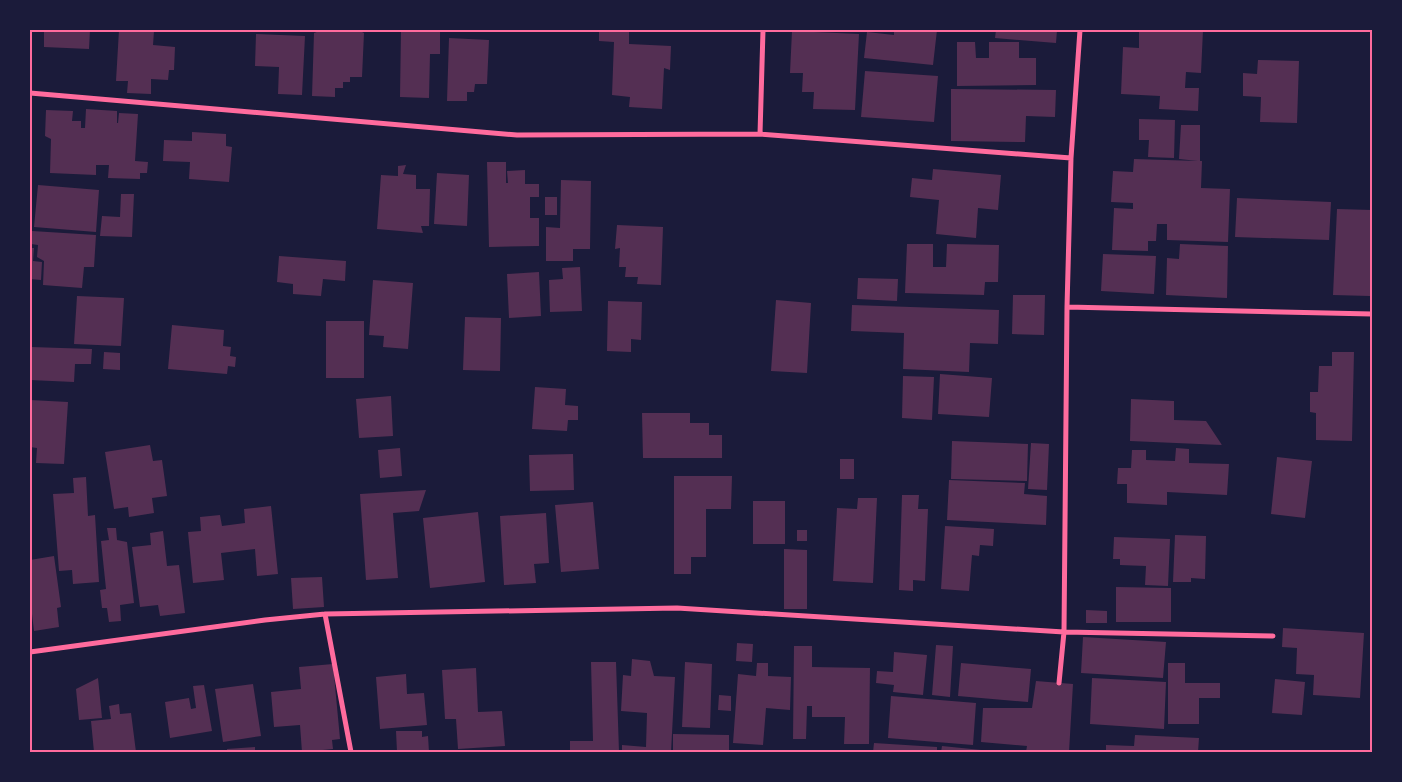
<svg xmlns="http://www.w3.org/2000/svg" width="1402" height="782" viewBox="0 0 1402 782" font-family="Mulish,sans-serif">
<rect width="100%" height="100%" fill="#1b1b3a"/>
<path fill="#542f53" d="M44,30H90L89,49L44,47Z
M119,30L154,31L153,45L175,47L174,70H169L168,80L151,79V94L127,93L128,81H116Z
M322,30H358L364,33L362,77H350V82H343V88H335V97L312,96L314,33Z
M401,30H440V54H430L429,98L400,97Z
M599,30H629V44L671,46L670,70L664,68L662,109L629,107L630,97L612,95L614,42L599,41Z
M894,30H937L933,65L864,58L867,32L894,35Z
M996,30H1057L1056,43L995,38Z
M1139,30H1203L1201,73L1186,72L1185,88H1199L1198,111L1159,109L1160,96L1121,94L1123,47L1139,48Z
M792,31L859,34L855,110L813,109L814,92H802L803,73H790Z
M256,34L305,36L302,95L278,94L279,67L255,66Z
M449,38L489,40L487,84H475L474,92H467V101H447Z
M957,42H975L976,58H989V42H1019V58H1036V85L957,86Z
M1258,60L1299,61L1297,123L1260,122L1261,97L1243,96V73L1257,74Z
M865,71L938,76L934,122L861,117Z
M951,89L1056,90L1055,117L1026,116L1025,142L951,141Z
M86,109L117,111V123H118L119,113L138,114L135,161L148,162L147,173H140V179L108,178L109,165H96V175L50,173L51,139L45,136L46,110L73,111L72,121H81V128H85Z
M1139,119L1175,120L1174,158L1148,157L1149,140H1139Z
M1181,125H1200V161H1202L1201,188L1230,189L1228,242L1167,240V224H1157L1156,241H1148V251L1112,250L1114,208L1133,209V203L1111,202L1113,171L1133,172L1134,159L1198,161L1179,159Z
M192,132L226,134V146L232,147L229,182L189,179L190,162L163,161L164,140L192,141Z
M487,162H506V183H508L507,171L525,170V184H539V197H530V218H539V246L489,247Z
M406,165L403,174L416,175V189H430L429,226H421L423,233L377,229L381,175L398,176V166Z
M933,169L1001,175L998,210L978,208L976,238L936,234L939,200L910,197L912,178L932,180Z
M437,173L469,175L467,226L434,224Z
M561,180L591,181L590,249H573V261H546V227L560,228Z
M38,185L99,190L96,232L34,227Z
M121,194H134L132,237L100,236L102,216L120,217Z
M545,197H557V215H545Z
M1237,198L1331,202L1329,240L1235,237Z
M1337,209L1372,210L1370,296L1333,295Z
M617,225L663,227L661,285L637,284L638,277H625L626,267H619L620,248L615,249Z
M32,231L96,235L94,267H84L82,288L43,285L44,261L37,257L38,245L31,244Z
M907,244H933V267H946L947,244L999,245L998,282H985L984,295L905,293Z
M1180,244L1228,246L1227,298L1166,295L1167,258L1179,259Z
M30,248H34L33,261L42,262L41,280L30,279Z
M1103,254L1156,256L1154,294L1101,291Z
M279,256L346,261L345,281L323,279L321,296L293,294V284L277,282Z
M580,267L582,311L550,312L549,280L563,279L562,268Z
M539,272L541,316L509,318L507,274Z
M858,278L898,279L897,301L857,299Z
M373,280L413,283L408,349L383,347L384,336L369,335Z
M1013,295H1045L1044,335L1012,334Z
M77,296L124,298L121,346L74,344Z
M776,300L811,303L807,373L771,371Z
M608,301L642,302L641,340L631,339V352L607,351Z
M852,305L999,310L998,344L970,343L969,372L903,369L904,333L851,331Z
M465,317L501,318L500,371L463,370Z
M326,321H364V378H326Z
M172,325L224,330L223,346L231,347L230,356L236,357L235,367L228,366L227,374L168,369Z
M31,347L92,349L91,364H75L74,382L30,380Z
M104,352L120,353V370L103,369Z
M1332,352H1354L1352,441L1316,440V413L1310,412V392H1318L1319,366H1332Z
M940,374L992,378L989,417L938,414Z
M903,376L934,377L932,420L902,418Z
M535,387L566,389L565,405L578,406V420H568L567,431L532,429Z
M391,396L393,436L359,438L356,399Z
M1131,399L1174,401V420L1206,421L1222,445L1130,441Z
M30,400L68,402L64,464L36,463L37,448L30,447Z
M642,413H690V423H709V435H722V458H643Z
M952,441L1028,444L1027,481L951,479Z
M1031,443L1049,444L1047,490L1028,489Z
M150,445L153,461L162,460L167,496L152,498L154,513L129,517L128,507L114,509L105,452Z
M400,448L402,476L380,478L378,450Z
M1176,448L1189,449V463L1229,464L1227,495L1167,492V505L1127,503V484H1117L1118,468H1131L1132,450H1146V460L1175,461Z
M573,454L574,490L530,491L529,455Z
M1277,457L1312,461L1305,518L1271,514Z
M840,459H854V479H840Z
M674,476H732L731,509H706V557H691V574H674Z
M86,477L88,516L95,515L99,582L73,584L72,570L59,571L53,494L74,493L73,478Z
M949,480L1025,483L1024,494L1047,496L1046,525L947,520Z
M426,490L419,511L393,513L398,578L366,580L360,494Z
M902,495H919L918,509H928L925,581L913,580V591L899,590Z
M858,498H877L873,583L833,581L837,508L857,509Z
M753,501H785V544H753Z
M593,502L599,569L561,572L555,505Z
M271,506L278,574L257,576L255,549L221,553L224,580L193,583L188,532L201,531L200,517L220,515L222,526L245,523L244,509Z
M478,512L485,582L430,588L423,518Z
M546,513L549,563L534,564L536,583L504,585L500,516Z
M945,526L994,529L993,546L980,545L979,556L972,555L969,591L941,589Z
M107,528H116L117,540L127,542L134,603L120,605L121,621L109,622L107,608H102L100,590L106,589L101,541L109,540Z
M797,530H807V541H797Z
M163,531L167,566L179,565L185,613L160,616L158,605L140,607L132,547L151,545L150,533Z
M1175,535L1206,536L1205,579L1191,578V582H1173Z
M1114,537L1170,539L1168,586L1145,585L1146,566L1120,565V559H1113Z
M784,549L807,550V609H784Z
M54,556L61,607L57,608L59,627L34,631L32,614H30V560Z
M322,577L324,607L293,609L291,578Z
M1116,587L1171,588V622H1116Z
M1086,610L1107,611V623H1086Z
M1283,628L1364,633L1360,698L1313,695L1314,675L1296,674L1297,648L1282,647Z
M1083,637L1166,642L1163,678L1081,673Z
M737,643L753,644L752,662L736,661Z
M936,645L953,646L950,697L932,695Z
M794,646H812V667L870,668L869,744H844L845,717H812V706H807L806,739H793Z
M894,652L927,655L923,695L893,692L894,685L876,683L877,671L893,672Z
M632,659L650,661L654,676L675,677L671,752H622V745L646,747L647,713L621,711L623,675L631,676Z
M591,662H616L619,752H570V741H593Z
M685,662L712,664L710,728L682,727Z
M757,663H768V676L791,677L790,710L766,708L763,745L733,743L738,674L756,676Z
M961,663L1031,669L1028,702L958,696Z
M1168,663H1185V683H1220V698H1199V724H1168Z
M333,664L340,739L332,740L333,749L302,752L300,725L274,727L271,692L301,689L299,667Z
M476,668L478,712L502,711L505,746L458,749L456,719H445L442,670Z
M406,674L407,694L424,693L427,725L380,729L376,677Z
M98,678L102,718L79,720L76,689Z
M1092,678L1166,682L1164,729L1090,724Z
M1275,679L1305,682L1302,715L1272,713Z
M1036,681L1073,684L1069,752H1026L1027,746L981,742L983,708H1032Z
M253,684L261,736L223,742L215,689Z
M204,685L212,731L170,738L165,702L189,698L191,709L196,708L193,686Z
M719,695L731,696V711L718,710Z
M891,696L976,703L973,745L888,738Z
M119,704L120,714L131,713L136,752H94L91,721L111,719L109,706Z
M396,731H422V737L428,736L429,752H397Z
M673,734L729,735V752H673Z
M1135,735L1199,738L1198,752H1106V745L1134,746Z
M874,743L937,747V752H873Z
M942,746L991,751V752H941Z
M255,747V752H227V749Z"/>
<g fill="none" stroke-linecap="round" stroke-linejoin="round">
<path stroke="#ff6b9d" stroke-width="5" d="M30,93L517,135L760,134L1071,158
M760,134L763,30
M1067,307L1372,314
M325,614L351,752
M30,652L265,620L325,614L677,608L1064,632L1273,636
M1059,683L1064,632L1067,307L1071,158L1080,30"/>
</g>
<rect width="1402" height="782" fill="none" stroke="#1b1b3a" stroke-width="62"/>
<rect x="31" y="31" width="1340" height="720" fill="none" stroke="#ff6b9d" stroke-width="2"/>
</svg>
